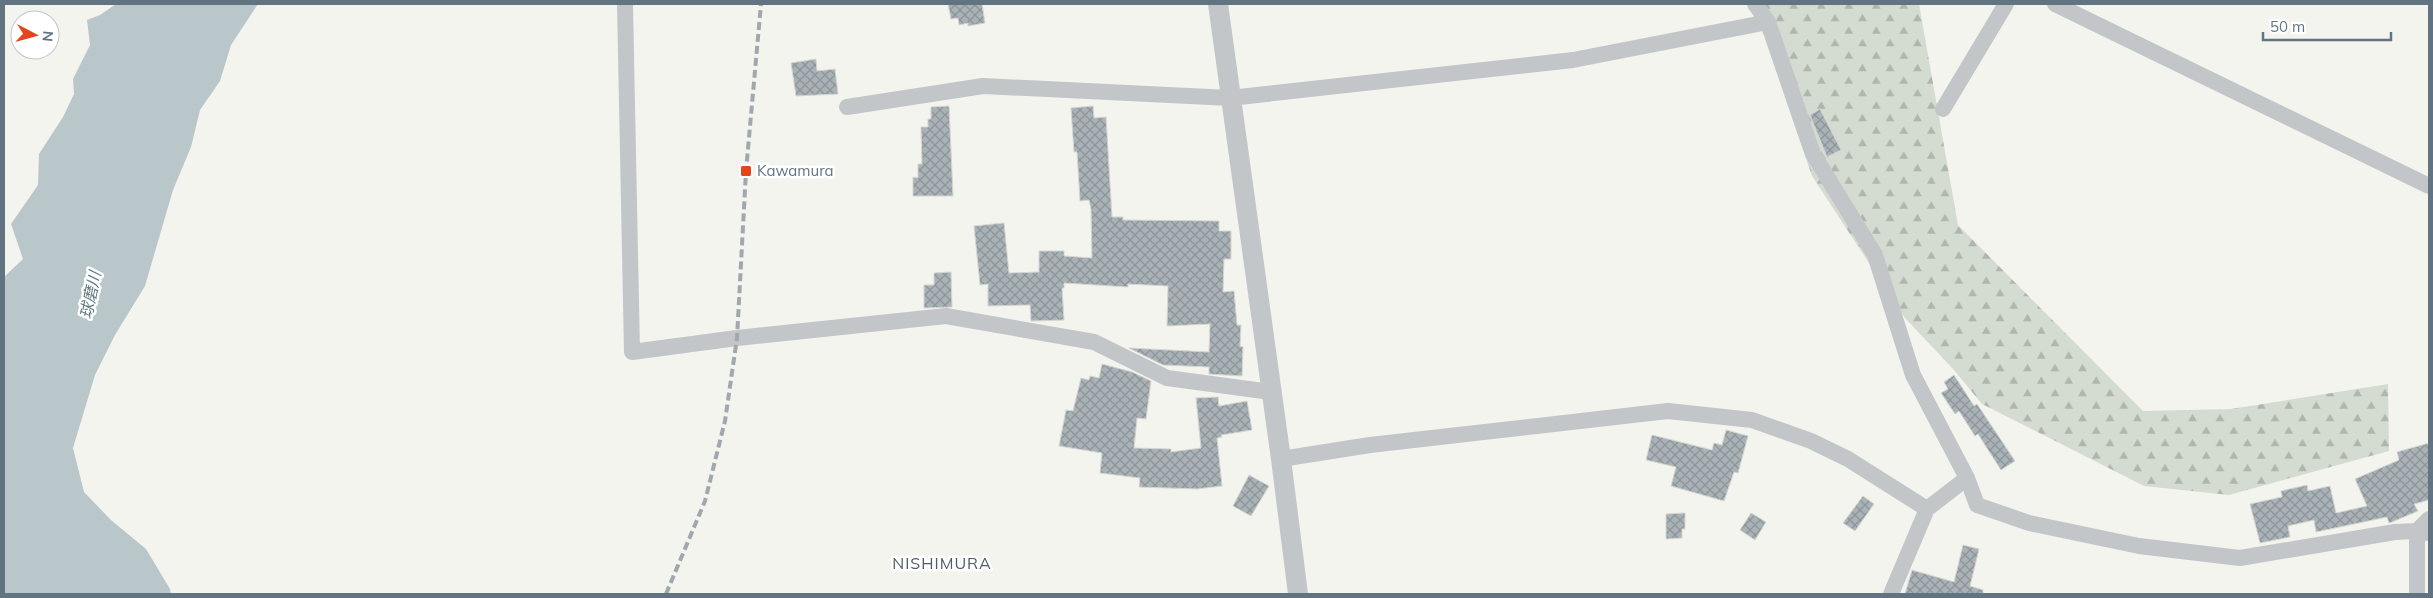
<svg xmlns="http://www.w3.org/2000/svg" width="2433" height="598" viewBox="0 0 2433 598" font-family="Mulish,'Noto Sans JP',sans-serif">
<defs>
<pattern id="forest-firs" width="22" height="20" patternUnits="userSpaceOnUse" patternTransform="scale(1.25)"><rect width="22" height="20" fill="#d4dbd0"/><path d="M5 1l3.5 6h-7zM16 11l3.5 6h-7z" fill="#afb6ae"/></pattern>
<pattern id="building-cross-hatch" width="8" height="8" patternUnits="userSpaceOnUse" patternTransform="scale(1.25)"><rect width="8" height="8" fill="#a9b2b6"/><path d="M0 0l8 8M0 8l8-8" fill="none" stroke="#8d9599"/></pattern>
</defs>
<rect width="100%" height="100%" fill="#f4f4ef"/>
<path fill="url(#forest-firs)" d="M1753,4H1919L1958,225L2143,411L2231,409L2388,384L2389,451L2229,495L2144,486L1982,404L1954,370L1905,318L1812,176Z"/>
<path fill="#b9c6ca" d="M116,4H258L231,45L220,81L200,110L191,147L173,190L145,286L115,335L95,375L73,448L84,492L111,520L146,549L170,589L171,594H4V277L23,259L11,224L38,185L39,154L63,117L74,94L73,79L90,45L87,20L100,15Z"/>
<path fill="url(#building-cross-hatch)" stroke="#d5d5d2" d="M948,4H982L985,23L968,26V23L959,25L958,18L951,19Z
M816,59L817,71L835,69L838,94L796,96L791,63Z
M949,106L953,196H913V177L918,178V164H922L921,127H928V119H931V107Z
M1093,106L1094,118L1106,117L1112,217H1123V220L1219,221V231H1231V259H1224L1223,292L1234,291L1237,325H1241L1240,346L1243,347L1242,376L1209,374V367L1163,365L1129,348L1209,352L1210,324L1167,326L1168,286L1128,284V287L1064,283V288H1062L1064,320L1031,321L1030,305L988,306V284L980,285L974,226L1004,223L1009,273L1039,272V251H1064V256L1092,258L1091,209L1089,200L1080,201L1077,152H1074L1071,108Z
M1820,109L1841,150L1827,157L1810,115Z
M951,272L952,307L924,308V285H934V273Z
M1102,364L1132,372L1151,381L1146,419L1137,418L1134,448L1171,449V452L1201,448L1196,398L1218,397L1219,406L1247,401L1252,430L1221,435L1222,437L1217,438L1222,486L1197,489L1139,487L1140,478L1100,473L1102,453L1059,446L1066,410L1073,411L1081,378L1089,380L1090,376L1099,378Z
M1954,375L1974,406L1977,404L2015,461L2001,470L1978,434L1975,436L1959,411L1955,414L1941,393L1948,389L1944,382Z
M1726,430L1748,436L1738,473L1734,472L1724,501L1671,486L1676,467L1646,460L1652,435L1712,450L1714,443L1722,445Z
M2429,443V500L2414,504L2418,511L2392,522L2389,523L2387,517L2316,532L2314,520L2288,526L2290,537L2260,543L2250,504L2282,497L2281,491L2307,485L2308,491L2330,486L2336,513L2367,506L2355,479L2399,460L2397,452Z
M1249,475L1269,486L1251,516L1233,506Z
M1863,496L1874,504L1855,531L1843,523Z
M1685,513V529H1682V538L1666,539V514Z
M1751,513L1766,522L1755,540L1740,530Z
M1963,545L1979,549L1970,586L1983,590V594H1905L1912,570L1954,582Z"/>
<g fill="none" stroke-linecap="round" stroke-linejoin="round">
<path stroke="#c3c6c9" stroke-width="16" d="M625,4L632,352L737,338L946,316L1094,342L1167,378L1271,392
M1755,4L1768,22L1813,154L1875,255L1913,375L1967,478L1977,505L2029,523L2139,546L2240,558L2395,532L2417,531L2429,533
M2055,4L2429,186
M847,107L983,86L1230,98L1573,60L1768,22
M1943,109L2006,4
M1281,459L1370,445L1668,411L1752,420L1811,441L1848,459L1927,509
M1891,594L1927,509L1967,478
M2417,594V531L2429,519"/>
<path stroke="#c3c6c9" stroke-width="20" d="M1218,4L1281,459L1298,594"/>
<path stroke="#a1a7ac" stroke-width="4" stroke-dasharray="8 4" stroke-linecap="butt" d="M666,594L705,501L725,421L737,338L746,171L761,4"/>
</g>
<rect fill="#e5451d" stroke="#fff" stroke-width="2" x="740" y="165" width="12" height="12" rx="2.5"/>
<g text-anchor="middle" stroke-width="5" stroke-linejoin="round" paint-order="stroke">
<g font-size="15" fill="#627481" stroke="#fff" text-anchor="start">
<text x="757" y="176">Kawamura</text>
</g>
<g font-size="16" font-style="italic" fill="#5d777f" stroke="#fff">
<text transform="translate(90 295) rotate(-78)" y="6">球磨川</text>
</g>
<g font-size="16" letter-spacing="1" fill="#505d66" stroke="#fff">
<text x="942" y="569">NISHIMURA</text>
</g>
</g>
<rect width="2433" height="598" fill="none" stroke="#627481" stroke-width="10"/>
<g transform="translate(35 35) rotate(96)"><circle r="24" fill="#ffffff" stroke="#c0c7cd"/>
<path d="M0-4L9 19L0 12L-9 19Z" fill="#e5451d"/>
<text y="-8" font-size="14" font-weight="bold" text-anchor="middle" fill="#627481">N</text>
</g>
<path d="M2263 32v8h128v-8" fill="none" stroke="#627481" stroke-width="2.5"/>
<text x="2270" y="32" font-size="15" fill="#627481" stroke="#ffffff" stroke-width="4" paint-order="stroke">50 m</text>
</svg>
